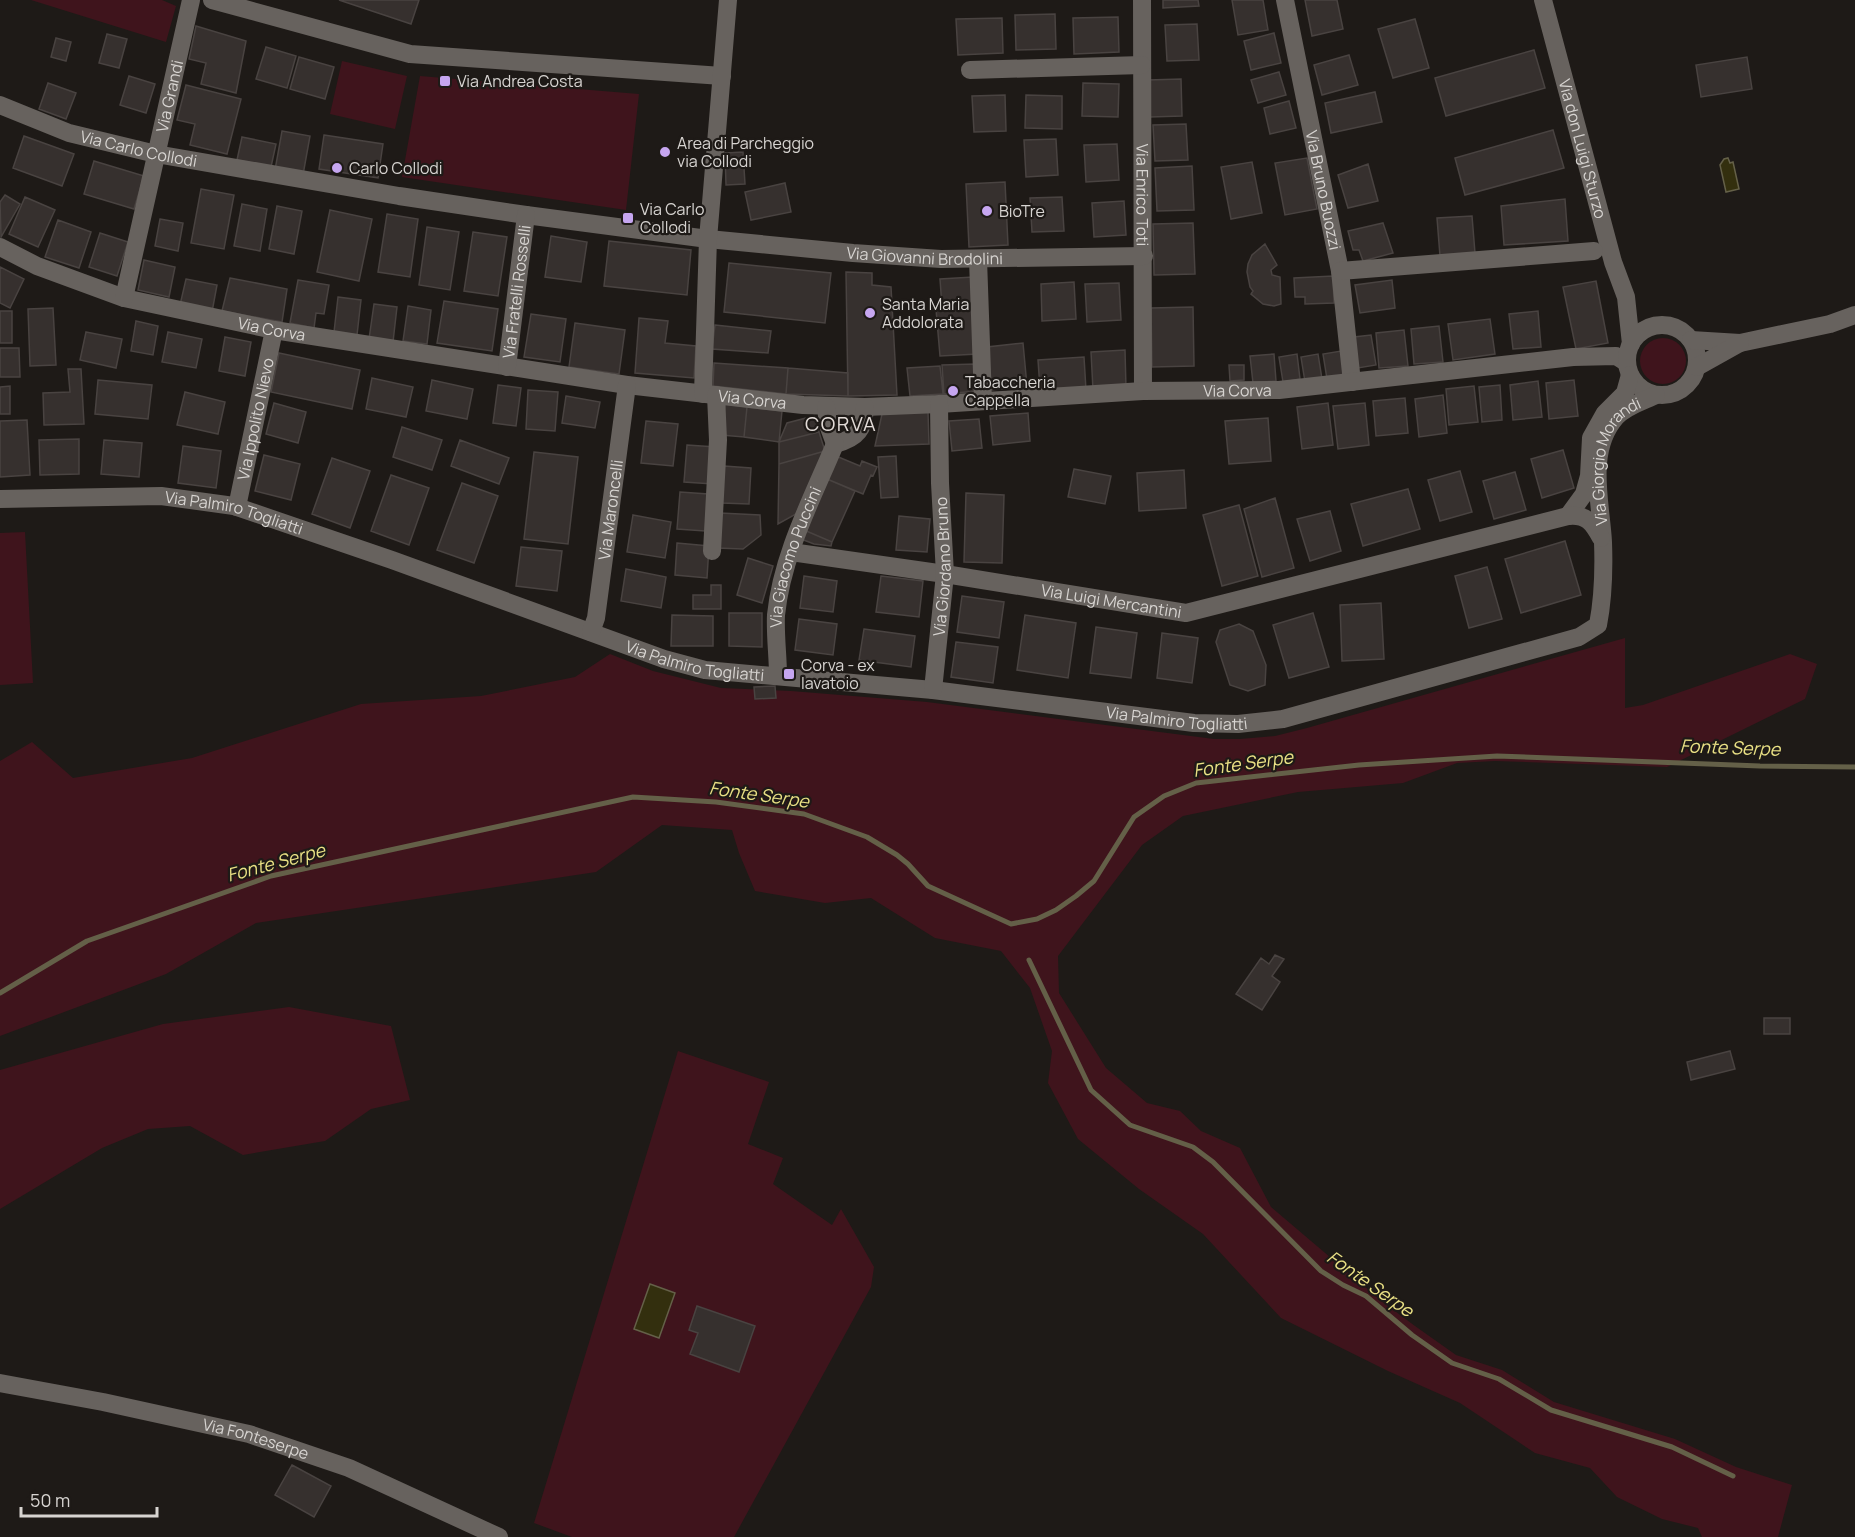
<svg xmlns="http://www.w3.org/2000/svg" width="1855" height="1537" viewBox="0 0 1855 1537" font-family="Manrope,sans-serif">
<rect width="100%" height="100%" fill="#1e1a17"/>
<path fill="#3f141c" fill-rule="evenodd" d="M31,0H162L176,6L166,42Z
M342,61L407,76L395,129L330,114Z
M420,76L639,94L626,210L402,177Z
M1640 361a23 23 0 1 1 46 0a23 23 0 1 1-46 0Z
M25,532L33,683L0,685V533Z
M1625,638V708L1643,705L1790,654L1817,664L1805,699L1667,767L1495,761L1457,763L1403,783L1298,792L1183,816L1142,845L1058,956L1059,993L1106,1068L1147,1103L1180,1111L1201,1131L1240,1148L1271,1207L1384,1303L1415,1326L1456,1355L1502,1370L1554,1402L1675,1439L1736,1467L1792,1485L1778,1537H1702L1698,1528L1662,1519L1617,1497L1590,1468L1535,1453L1460,1403L1388,1371L1281,1318L1203,1234L1139,1189L1078,1139L1048,1083L1052,1051L1030,988L1001,951L935,938L871,898L825,903L755,891L739,853L732,830L662,825L596,872L256,923L166,974L0,1036V761L32,742L73,778L192,758L361,704L481,696L575,677L610,654L653,671L721,688L791,691L927,702L1214,739H1240L1275,736L1307,728Z
M289,1007L391,1026L410,1100L371,1109L325,1141L243,1155L190,1126L148,1129L102,1148L0,1209V1070L163,1024Z
M678,1051L769,1082L748,1144L783,1158L773,1184L832,1225L841,1209L874,1267L871,1287L734,1537H572L534,1523ZM698,1306L755,1327L739,1372L691,1354L698,1333L689,1330Z"/>
<path fill="#332f0e" stroke="#646048" stroke-width="1.5" d="M1728,158L1730,163L1733,162L1739,189L1726,192L1720,165L1724,159Z
M650,1284L675,1293L659,1338L634,1329Z"/>
<g fill="none" stroke-linecap="round" stroke-linejoin="round">
<path stroke="#646048" stroke-width="5" d="M1029,960L1091,1090L1130,1125L1193,1147L1213,1162L1321,1271L1343,1285L1366,1296L1412,1335L1452,1363L1499,1379L1551,1410L1672,1447L1733,1476
M0,993L87,941L271,876L633,797L716,802L804,814L867,837L897,855L908,864L928,886L1011,924L1037,919L1056,910L1076,896L1094,881L1134,817L1164,796L1196,783L1359,765L1497,756L1760,766L1855,767"/>
</g>
<path fill="#36302e" stroke="#494341" stroke-width="1.5" d="M339,0H419L411,24Z
M1163,0H1198L1199,6L1163,8Z
M1232,0H1263L1268,30L1238,35Z
M1305,0H1337L1343,29L1312,36Z
M1055,14L1056,49L1016,50L1015,15Z
M1118,17L1119,52L1074,54L1073,18Z
M1002,18L1003,53L958,55L956,19Z
M1415,19L1429,68L1393,78L1378,29Z
M1197,24L1199,60L1167,61L1165,25Z
M196,26L246,41L236,93L201,84L206,63L189,59Z
M1274,33L1281,63L1251,70L1244,41Z
M107,34L127,39L119,68L99,63Z
M56,38L71,42L66,61L51,57Z
M266,47L296,56L287,88L256,79Z
M1534,50L1545,88L1446,116L1435,78Z
M1349,55L1358,85L1322,95L1314,65Z
M299,57L334,67L325,99L290,89Z
M1747,57L1752,89L1701,97L1696,65Z
M1279,72L1286,95L1258,103L1251,80Z
M129,76L155,84L146,113L120,105Z
M1181,79L1182,116L1150,117L1148,80Z
M48,83L76,93L66,119L39,109Z
M1083,83L1119,84L1118,117L1082,116Z
M186,85L241,99L227,154L190,145L195,124L177,120Z
M1375,92L1382,122L1331,133L1325,103Z
M1005,95L1006,131L974,132L972,96Z
M1026,95L1062,96V129L1025,128Z
M1289,101L1296,128L1270,134L1264,108Z
M1186,124L1188,160L1155,161L1153,125Z
M1553,130L1564,168L1465,195L1455,158Z
M282,131L310,136L303,175L275,170Z
M324,135L383,144L378,178L319,169Z
M24,136L74,154L62,186L13,168Z
M242,137L276,144L271,167L237,160Z
M1056,139L1058,175L1026,177L1024,140Z
M1117,144L1119,180L1086,182L1084,145Z
M743,152L745,184L726,185L725,153Z
M1307,158L1317,209L1285,215L1275,163Z
M94,161L144,176L134,209L84,194Z
M1252,162L1262,213L1231,219L1221,167Z
M1368,164L1378,201L1348,208L1338,175Z
M1192,166L1194,210L1157,211L1155,168Z
M1005,182L1008,245L969,247L966,184Z
M785,183L791,212L751,220L745,192Z
M201,189L234,195L224,249L191,243Z
M5,195L20,204L1,237L0,202Z
M25,197L55,210L38,247L9,234Z
M1062,197L1064,231L1032,232L1030,198Z
M1565,199L1568,241L1504,245L1501,206Z
M1124,201L1126,235L1094,237L1092,203Z
M242,204L267,209L260,251L234,246Z
M277,206L302,211L294,254L269,249Z
M330,210L372,219L359,281L317,272Z
M387,214L418,219L410,277L378,272Z
M1472,216L1475,253L1440,256L1437,218Z
M160,219L183,223L178,251L155,246Z
M58,220L91,232L79,268L45,257Z
M1193,223L1195,274L1154,275L1153,224Z
M1383,223L1393,253L1363,261L1359,250H1353L1348,231Z
M427,227L459,232L450,290L419,285Z
M473,232L507,237L498,296L464,291Z
M100,233L128,242L117,276L89,267Z
M551,236L587,242L581,282L545,277Z
M609,241L691,250L687,295L604,286Z
M1265,244L1277,265L1271,270L1272,275L1280,277L1281,304L1274,306L1263,304L1251,294L1253,291L1250,287L1247,272L1248,264L1252,255Z
M144,260L175,267L169,297L138,290Z
M729,263L831,273L825,323L724,312Z
M0,267L24,279L10,308L0,303Z
M846,272L872,273V285L891,287L897,395L848,396Z
M1333,276L1334,303L1305,304V297H1295L1294,278Z
M973,277L978,354L940,356L936,309L942,307L940,279Z
M230,278L287,289L282,322L222,311Z
M186,279L217,285L212,312L180,305Z
M298,280L329,285L324,314L316,313L314,328L290,323Z
M1392,280L1395,308L1360,313L1355,285Z
M1596,281L1608,343L1576,349L1563,287Z
M1074,282L1076,319L1042,321L1041,284Z
M1119,283L1121,320L1087,322L1085,284Z
M338,297L361,300L357,335L334,332Z
M444,301L498,309L492,351L437,343Z
M374,304L397,307L393,342L369,339Z
M408,306L431,310L427,344L403,341Z
M1193,307L1194,366L1152,367L1151,308Z
M53,308L56,365L30,366L28,309Z
M0,311H12V343H0Z
M1538,311L1541,347L1513,349L1509,314Z
M531,314L566,319L560,362L524,357Z
M639,318L668,321L665,343L696,346L694,378L635,373Z
M1490,319L1495,354L1453,360L1448,324Z
M136,321L158,326L153,355L131,351Z
M575,323L625,330L619,374L569,367Z
M715,325L771,331L768,353L712,349Z
M1439,326L1443,362L1414,364L1411,329Z
M1404,330L1408,366L1379,368L1376,333Z
M86,332L122,339L116,368L80,360Z
M168,332L202,339L196,368L162,362Z
M1371,335L1376,365L1358,368L1354,337Z
M225,337L251,342L245,376L219,371Z
M1023,343L1027,386L992,390L987,347Z
M0,348H19L20,377H0Z
M1125,350L1126,388L1093,390L1091,352Z
M1341,351L1345,377L1327,379L1323,354Z
M279,353L360,370L352,409L271,392Z
M1274,354L1276,381L1253,383L1250,356Z
M1297,354L1300,379L1283,382L1279,357Z
M1318,354L1322,379L1305,382L1301,357Z
M1084,357L1086,390L1040,389L1038,360Z
M714,363L788,368L786,394L713,386Z
M975,364L977,391L944,394L942,365Z
M1229,365H1244V380L1230,381Z
M940,366L943,394L910,396L907,368Z
M788,368L848,373V396L786,394Z
M68,369H81L84,424L44,425L43,393L70,392Z
M372,378L413,387L406,417L366,409Z
M98,380L152,385L148,419L95,414Z
M432,380L473,389L467,419L426,411Z
M1574,380L1578,416L1549,419L1546,383Z
M1538,381L1542,417L1513,420L1510,385Z
M498,385L521,388L516,426L493,423Z
M1500,385L1502,420L1482,422L1479,387Z
M10,386V414H0V387Z
M1474,386L1478,422L1449,425L1446,389Z
M528,390L558,392L555,431L526,429Z
M185,392L225,402L218,434L177,425Z
M1443,395L1447,433L1419,437L1415,399Z
M566,396L600,402L595,428L562,423Z
M1405,398L1408,433L1376,436L1373,401Z
M274,403L306,412L298,443L266,434Z
M1328,403L1333,445L1302,449L1297,407Z
M1365,403L1369,445L1338,449L1333,406Z
M725,404L747,407L744,437L721,435Z
M747,407L782,411L779,442L744,437Z
M928,412L929,444L875,446L882,414Z
M1028,413L1030,441L993,445L990,416Z
M814,416L819,432L779,442L787,423Z
M1268,418L1271,461L1229,464L1225,421Z
M979,419L982,448L952,451L949,421Z
M27,420L30,475L0,477V421Z
M646,421L678,424L673,466L641,463Z
M402,427L442,440L432,470L393,457Z
M819,432L825,451L779,464V442Z
M79,439V474L40,475L39,440Z
M104,440L142,443L139,477L101,474Z
M460,440L509,458L499,484L451,466Z
M687,445L716,447L713,484L684,482Z
M183,446L221,451L216,488L178,483Z
M1563,450L1574,488L1542,498L1531,459Z
M825,451L796,514L778,524L779,464Z
M534,452L578,457L568,544L524,539Z
M264,455L300,464L291,500L255,491Z
M836,456L860,466L862,461L877,467L873,476L871,475L863,494L827,479Z
M896,456L898,497L881,498L878,457Z
M332,458L370,471L350,528L312,514Z
M724,466L751,468L749,504L722,503Z
M1074,469L1111,476L1105,504L1068,497Z
M1184,470L1186,508L1139,511L1137,473Z
M1460,471L1472,512L1440,521L1428,480Z
M1515,472L1526,510L1494,519L1483,481Z
M391,475L429,488L409,545L371,531Z
M827,479L855,491L832,542L804,530Z
M462,483L498,496L474,563L437,550Z
M1408,489L1420,529L1363,546L1351,504Z
M680,492L708,494L705,531L677,529Z
M966,493L1004,495L1002,563L964,562Z
M1275,498L1294,568L1262,577L1244,509Z
M1239,505L1258,576L1222,586L1203,515Z
M1330,511L1341,551L1310,561L1297,519Z
M720,513L760,515L761,535L743,549L717,548Z
M633,515L671,522L665,558L627,552Z
M899,516L930,519L927,552L896,550Z
M804,530L832,542L831,546L814,544L801,539Z
M1565,541L1581,595L1521,613L1505,559Z
M677,543L709,546L707,578L675,575Z
M521,547L562,551L557,591L516,586Z
M748,558L773,566L762,603L737,595Z
M1487,567L1502,619L1469,628L1455,576Z
M626,569L666,577L661,608L621,601Z
M804,576L837,581L833,612L800,608Z
M881,576L923,581L919,617L876,612Z
M711,585H721V609H693V595H711Z
M962,596L1004,602L999,638L957,632Z
M1381,603L1384,659L1342,661L1340,605Z
M729,613H762V647L729,646Z
M1313,613L1329,667L1289,678L1273,625Z
M672,615L713,616V646H671Z
M1025,615L1076,623L1068,678L1017,670Z
M799,619L837,624L833,655L795,650Z
M1239,624L1253,631L1266,665L1265,685L1248,691L1230,685L1216,642L1220,630Z
M1096,627L1137,633L1131,678L1090,673Z
M864,629L915,636L911,667L859,660Z
M1162,633L1198,638L1192,683L1157,678Z
M956,642L998,647L993,683L951,677Z
M775,686L776,698L755,699L754,687Z
M1275,955L1284,959L1272,976L1280,982L1262,1010L1236,994L1261,958L1269,964Z
M1764,1018H1790V1034H1764Z
M1730,1051L1735,1069L1691,1080L1687,1062Z
M697,1306L755,1326L739,1372L690,1354L698,1333L689,1330Z
M292,1465L331,1486L314,1517L275,1495Z"/>
<g fill="none" stroke-linecap="round" stroke-linejoin="round">
<g stroke="#67625e" stroke-width="18">
<path d="M212,0L410,54L722,76"/>
<path id="s1" d="M1142,0L1143,391"/>
<path id="s2" d="M1285,0L1340,271L1352,382"/>
<path id="s3" d="M1543,0L1613,262L1626,297L1631,344"/>
<path d="M970,70L1142,65"/>
<path id="s4" d="M0,105L69,133L156,154L399,196L526,215L708,239L853,253L941,259L1144,256"/>
<path id="s5" d="M0,247L37,266L124,298L274,330L627,385L803,405L865,407L939,404L1143,391L1279,390L1573,357L1616,356L1627,363"/>
<path d="M978,259L983,401"/>
<path d="M1340,271L1594,251"/>
<path id="s6" d="M124,298L191,0"/>
<circle cx="1662" cy="360" r="35"/>
<path d="M1691,340L1740,343L1830,324L1855,315"/>
<path id="s7" d="M507,367L526,215"/>
<path d="M1697,367L1740,343"/>
<path d="M703,394L708,239L728,0"/>
<path d="M826,407L828,425L835,444"/>
<path d="M835,444C858,438 864,429 865,407"/>
<path id="s8" d="M0,499L161,496L234,506L392,560L664,659L705,670L933,690L1194,723L1238,724L1283,719L1579,637L1598,625C1603,599 1604,569 1603,542C1601,503 1586,451 1616,417C1626,406 1643,401 1656,395"/>
<path id="s9" d="M237,507L274,330"/>
<path d="M1568,516L1584,494L1589,476L1591,438L1605,413L1625,393L1630,375"/>
<path d="M712,551L718,440L716,395"/>
<path id="s10" d="M791,552L945,574L1186,613L1568,516C1587,514 1593,523 1601,538"/>
<path id="s11" d="M591,632L596,618L627,385"/>
<path id="s12" d="M778,676C778,656 775,635 776,615C782,555 812,499 835,444"/>
<path id="s13" d="M933,690L945,574L940,483L939,404"/>
<path id="s14" d="M0,1383L103,1402L249,1434L349,1468L499,1537"/>
</g>
</g>
<g fill="#c6a6f0" stroke="#1e1a17" stroke-width="2">
<rect x="439" y="75" width="12" height="12" rx="3"/>
<circle cx="665" cy="152" r="6"/>
<circle cx="337" cy="168" r="6"/>
<circle cx="987" cy="211" r="6"/>
<rect x="622" y="212" width="12" height="12" rx="3"/>
<circle cx="870" cy="313" r="6"/>
<circle cx="953" cy="391" r="6"/>
<rect x="783" y="668" width="12" height="12" rx="3"/>
</g>
<g text-anchor="middle" stroke-width="4.5" stroke-linejoin="round" paint-order="stroke">
<g font-size="16" fill="#d7d4d1" stroke="#1e1a17" text-anchor="start">
<text x="457" y="87">Via Andrea Costa</text>
<text x="677" y="149">Area di Parcheggio<tspan x="677" dy="18">via Collodi</tspan></text>
<text x="349" y="174">Carlo Collodi</text>
<text x="640" y="215">Via Carlo<tspan x="640" dy="18">Collodi</tspan></text>
<text x="999" y="217">BioTre</text>
<text x="882" y="310">Santa Maria<tspan x="882" dy="18">Addolorata</tspan></text>
<text x="965" y="388">Tabaccheria<tspan x="965" dy="18">Cappella</tspan></text>
<text x="801" y="671">Corva - ex<tspan x="801" dy="18">lavatoio</tspan></text>
</g>
<g font-size="16" fill="#d7d4d1" stroke="#1e1a17">
<text dy="6" stroke="none"><textPath href="#s6" startOffset="207">Via Grandi</textPath></text>
<text dy="6" stroke="none"><textPath href="#s4" startOffset="146">Via Carlo Collodi</textPath></text>
<text dy="6" stroke="none"><textPath href="#s3" startOffset="154">Via don Luigi Sturzo</textPath></text>
<text dy="6" stroke="none"><textPath href="#s2" startOffset="194">Via Bruno Buozzi</textPath></text>
<text dy="6" stroke="none"><textPath href="#s1" startOffset="195">Via Enrico Toti</textPath></text>
<text dy="6" stroke="none"><textPath href="#s4" startOffset="940">Via Giovanni Brodolini</textPath></text>
<text dy="6" stroke="none"><textPath href="#s7" startOffset="76">Via Fratelli Rosselli</textPath></text>
<text dy="6" stroke="none"><textPath href="#s5" startOffset="285">Via Corva</textPath></text>
<text dy="6" stroke="none"><textPath href="#s5" startOffset="1257">Via Corva</textPath></text>
<text dy="6" stroke="none"><textPath href="#s5" startOffset="771">Via Corva</textPath></text>
<text dy="6" stroke="none"><textPath href="#s9" startOffset="90">Via Ippolito Nievo</textPath></text>
<text dy="6" stroke="none"><textPath href="#s8" startOffset="1815">Via Giorgio Morandi</textPath></text>
<text dy="6" stroke="none"><textPath href="#s11" startOffset="124">Via Maroncelli</textPath></text>
<text dy="6" stroke="none"><textPath href="#s8" startOffset="236">Via Palmiro Togliatti</textPath></text>
<text dy="6" stroke="none"><textPath href="#s12" startOffset="122">Via Giacomo Puccini</textPath></text>
<text dy="6" stroke="none"><textPath href="#s13" startOffset="124">Via Giordano Bruno</textPath></text>
<text dy="6" stroke="none"><textPath href="#s10" startOffset="324">Via Luigi Mercantini</textPath></text>
<text dy="6" stroke="none"><textPath href="#s8" startOffset="722">Via Palmiro Togliatti</textPath></text>
<text dy="6" stroke="none"><textPath href="#s8" startOffset="1208">Via Palmiro Togliatti</textPath></text>
<text dy="6" stroke="none"><textPath href="#s14" startOffset="262">Via Fonteserpe</textPath></text>
</g>
<g font-size="18" font-style="italic" fill="#eae185" stroke="#1e1a17">
<text transform="translate(1730 748) rotate(2)" y="6">Fonte Serpe</text>
<text transform="translate(1243 764) rotate(-8)" y="6">Fonte Serpe</text>
<text transform="translate(759 795) rotate(8)" y="6">Fonte Serpe</text>
<text transform="translate(276 863) rotate(-15)" y="6">Fonte Serpe</text>
<text transform="translate(1370 1284) rotate(35)" y="6">Fonte Serpe</text>
</g>
<g font-size="20" letter-spacing="1.5" fill="#e2dbd7" stroke="#1e1a17">
<text x="841" y="431">CORVA</text>
</g>
</g>
<path d="M21 1507v9h136v-9" fill="none" stroke="#d7d4d1" stroke-width="3"/>
<text x="30" y="1507" font-size="18" fill="#d7d4d1" stroke="#1e1a17" stroke-width="4.5" paint-order="stroke">50 m</text>
</svg>
